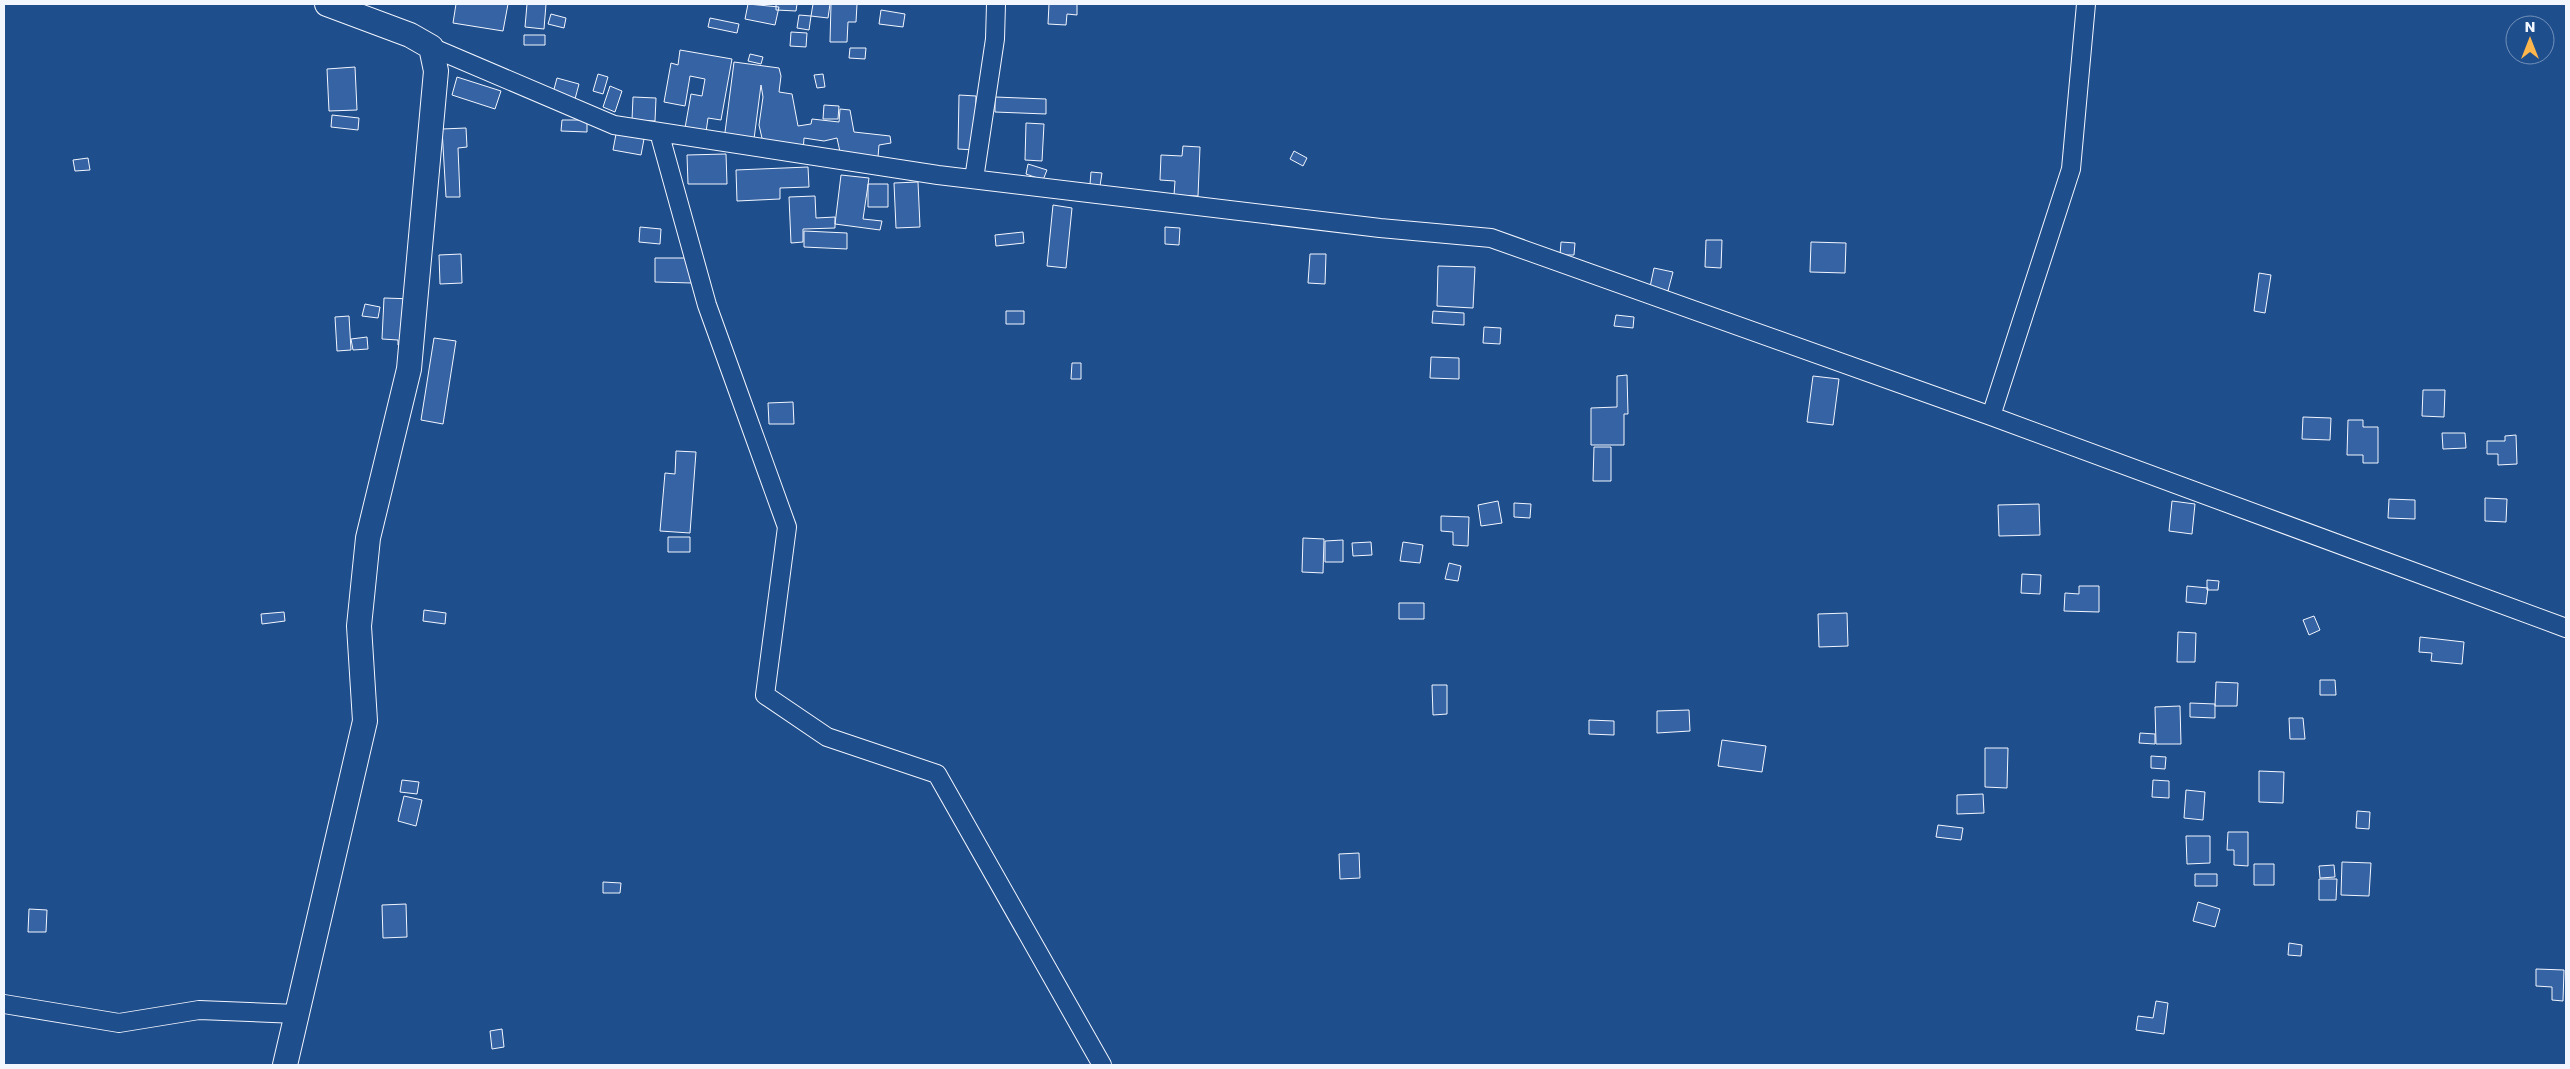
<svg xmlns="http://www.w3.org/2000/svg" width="2570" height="1069" viewBox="0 0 2570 1069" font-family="Poppins,sans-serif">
<rect width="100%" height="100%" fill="#1f4e8c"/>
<path fill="#3563a3" stroke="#f2f6ff" d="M456,4H508L503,31L453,23Z
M527,4H546L544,29L525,27Z
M748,4L779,7L775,25L745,19Z
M776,4H797L796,11L776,10Z
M813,4H830L828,18L811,16Z
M831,4H857L856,22H848L847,42H830Z
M1049,4H1077V15L1067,14L1066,25L1048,24Z
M881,10L905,14L903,27L879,24Z
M551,14L566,18L564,28L548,24Z
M799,15L811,16L809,30L797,28Z
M710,18L739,24L737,33L708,27Z
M791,32L807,33L806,47L790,46Z
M524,35H545V45H524Z
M850,48H866L865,59L849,58Z
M680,50L732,59L721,120L708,118L706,132L685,128L691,94L702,96L705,79L690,76L685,106L664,102L671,63L678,65Z
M750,54L763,57L761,64L748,61Z
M734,62L779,68L781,76L779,92L792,94L798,126L811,124L812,119L839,122L840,109L850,110L854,132L890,136L891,143L879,145L878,157L840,152L837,138L824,141L804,138L803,152L764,147L759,125L763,97L761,85L754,139L724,140Z
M355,67L357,110L329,111L327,69Z
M598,74L608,77L603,94L593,91Z
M823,74L825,87L817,88L814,75Z
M457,77L501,91L495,109L452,95Z
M557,78L579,84L575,99L553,93Z
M610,86L622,91L615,112L603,107Z
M959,95L976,96L975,150L958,149Z
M633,97L656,98L655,121L632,120Z
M995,97L1046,99V114L995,112Z
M824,105L839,106L838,119H823Z
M332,115L359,118L358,130L331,127Z
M562,120H587V132L561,131Z
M1026,123L1044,124L1042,161L1025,160Z
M466,128L467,147L458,148L460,197H446L442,129Z
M616,134L644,139L641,155L613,150Z
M1183,146L1200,147L1198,196L1174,195L1175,181L1160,180L1161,155L1182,156Z
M1294,151L1307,158L1303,166L1290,159Z
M726,154L727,184H688L687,155Z
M88,158L90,170L75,171L73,160Z
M1028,164L1047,170L1043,180L1026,174Z
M808,167L809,187L780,188V199L737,201L736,170Z
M1091,172L1102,173L1100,186L1090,184Z
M841,175L869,178L863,219L882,221L880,230L835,224Z
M918,182L920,227L896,228L894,183Z
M868,184H888V207H868Z
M815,196L816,218L835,217V228L803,229V242L791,243L789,197Z
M1053,205L1072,208L1066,268L1047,266Z
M640,227L661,229L660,244L639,242Z
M1165,227L1180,228L1179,245L1165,244Z
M804,231L847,233V249L804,247Z
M1023,232L1024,243L996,246L995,235Z
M1706,240H1722L1721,268L1705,267Z
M1561,242L1575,243L1574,255H1560Z
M1811,242L1846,243L1845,273L1810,272Z
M461,254L462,283L440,284L439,255Z
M1310,254H1326L1325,284L1308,283Z
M655,258H692V283L655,282Z
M1438,266L1475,267L1473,308L1437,306Z
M1654,268L1673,272L1668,291L1650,287Z
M2259,273L2271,275L2265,313L2254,311Z
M384,298L414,299L412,346L398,345V340L382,339Z
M365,304L380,307L378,318L362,316Z
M1006,311H1024V324H1006Z
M1433,311L1464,313V325L1432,323Z
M1616,315L1634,317L1633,328L1614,326Z
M349,316L351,350L337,351L335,317Z
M1484,327L1501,328L1500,344L1483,343Z
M367,337L368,349L353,350L351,339Z
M434,338L456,341L443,424L421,420Z
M1431,357L1459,358V379L1430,378Z
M1072,363H1081V379H1071Z
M1627,375L1628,414H1624V445H1591V408L1617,407V376Z
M1813,376L1839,379L1833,425L1807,422Z
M2423,390H2445L2444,417L2422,416Z
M793,402L794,424H769L768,403Z
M2303,417L2331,418L2330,440L2302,439Z
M2348,420H2363V427H2378V463H2363V455H2347Z
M2442,433H2465L2466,448L2443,449Z
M2516,435L2517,464L2498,465V454H2487V441H2505V436Z
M1594,447H1611V481H1593Z
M676,451L696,452L690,533L660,531L665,473L675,474Z
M2485,498L2507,499L2506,522L2485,521Z
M2389,499L2415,500V519L2388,518Z
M1498,501L1502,523L1481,526L1478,505Z
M2172,501L2195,504L2192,534L2169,531Z
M1514,503L1531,504L1530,518L1514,517Z
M2039,504L2040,535L1999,536L1998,505Z
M1441,516L1469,517L1468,546L1453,545V532L1441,531Z
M668,537H690V552H668Z
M1303,538L1324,539L1323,573L1302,572Z
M1343,540V562H1325V541Z
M1371,542L1372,555L1353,556L1352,543Z
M1403,542L1423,545L1420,563L1400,561Z
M1449,563L1461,566L1458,581L1445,579Z
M2022,574L2041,575L2040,594L2021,593Z
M2207,580L2219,581L2218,590H2207Z
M2079,586H2099V612L2064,611L2065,593L2079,594Z
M2187,586L2208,588L2206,604L2186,602Z
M1399,603H1424V619H1399Z
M424,610L446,613L445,624L423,621Z
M284,612L285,621L262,624L261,614Z
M1847,613L1848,646L1819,647L1818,614Z
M2314,616L2320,630L2309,635L2303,620Z
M2178,632L2196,633L2195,662H2177Z
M2420,637L2464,642L2462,664L2431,661L2432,653L2419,652Z
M2320,680H2335L2336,695H2320Z
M2216,682L2238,683L2237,706H2215Z
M1432,685H1447V714L1433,715Z
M2190,703L2215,704V718L2190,717Z
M2180,706L2181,744H2156L2155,707Z
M1689,710L1690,731L1657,733V711Z
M2289,718H2303L2305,739H2290Z
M1589,720L1614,721V735L1589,734Z
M2140,733L2155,734V744L2139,743Z
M1722,740L1766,746L1762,772L1718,766Z
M1985,748H2008L2007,788L1985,787Z
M2151,756L2166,757L2165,769L2151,768Z
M2259,771L2284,772L2283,803L2259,802Z
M402,780L419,782L417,794L400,792Z
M2153,780L2169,781V798L2152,797Z
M2186,790L2205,792L2203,820L2184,818Z
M1983,794L1984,813L1957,814V795Z
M404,796L422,800L416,826L398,821Z
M2357,811L2370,812L2369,829L2356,828Z
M1938,825L1963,828L1961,840L1936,837Z
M2228,832H2248V866L2234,865V850H2227Z
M2186,836H2210V863L2187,864Z
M1359,853L1360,878L1340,879L1339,854Z
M2342,862L2371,863L2369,896L2341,895Z
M2254,864H2274V885H2254Z
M2334,865L2335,877L2320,878L2319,866Z
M2195,874H2217V886H2195Z
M2319,879H2337L2336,900H2319Z
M603,882L621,883L620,893H603Z
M2198,902L2220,909L2215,927L2193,921Z
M406,904L407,937L383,938L382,905Z
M29,909L47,910L46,932H28Z
M2289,943L2302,945L2301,956L2288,955Z
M2536,969L2564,970L2563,1001L2552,1000V987L2536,986Z
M2156,1001L2168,1003L2164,1034L2136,1030L2138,1016L2153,1018Z
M502,1029L504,1047L492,1049L490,1031Z"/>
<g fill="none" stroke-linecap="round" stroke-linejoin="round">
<g stroke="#f2f6ff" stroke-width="20">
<path id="street" d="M431,47L614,125L938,175L1380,228L1491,238L1991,416L2566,628
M659,132L707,305L787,527L765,695L827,737L937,774L1102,1065
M974,179L995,39L996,4
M1991,416L2071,169L2086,4
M4,1004L119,1023L199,1010L297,1014"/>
</g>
<g stroke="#f2f6ff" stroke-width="26">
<path id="secondary" d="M285,1065L365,721L359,626L368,538L409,369L436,71L431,47L410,35L327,4"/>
</g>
<use href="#street" stroke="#1f4e8c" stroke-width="18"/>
<use href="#secondary" stroke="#1f4e8c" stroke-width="24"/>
</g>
<rect width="2570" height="1069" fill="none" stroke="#f2f6ff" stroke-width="10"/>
<g transform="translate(2530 40)"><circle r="24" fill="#1f4e8c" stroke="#7391ba"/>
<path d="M0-4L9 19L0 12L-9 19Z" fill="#ffb74d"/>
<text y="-8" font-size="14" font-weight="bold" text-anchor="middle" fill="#f2f6ff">N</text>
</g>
</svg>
